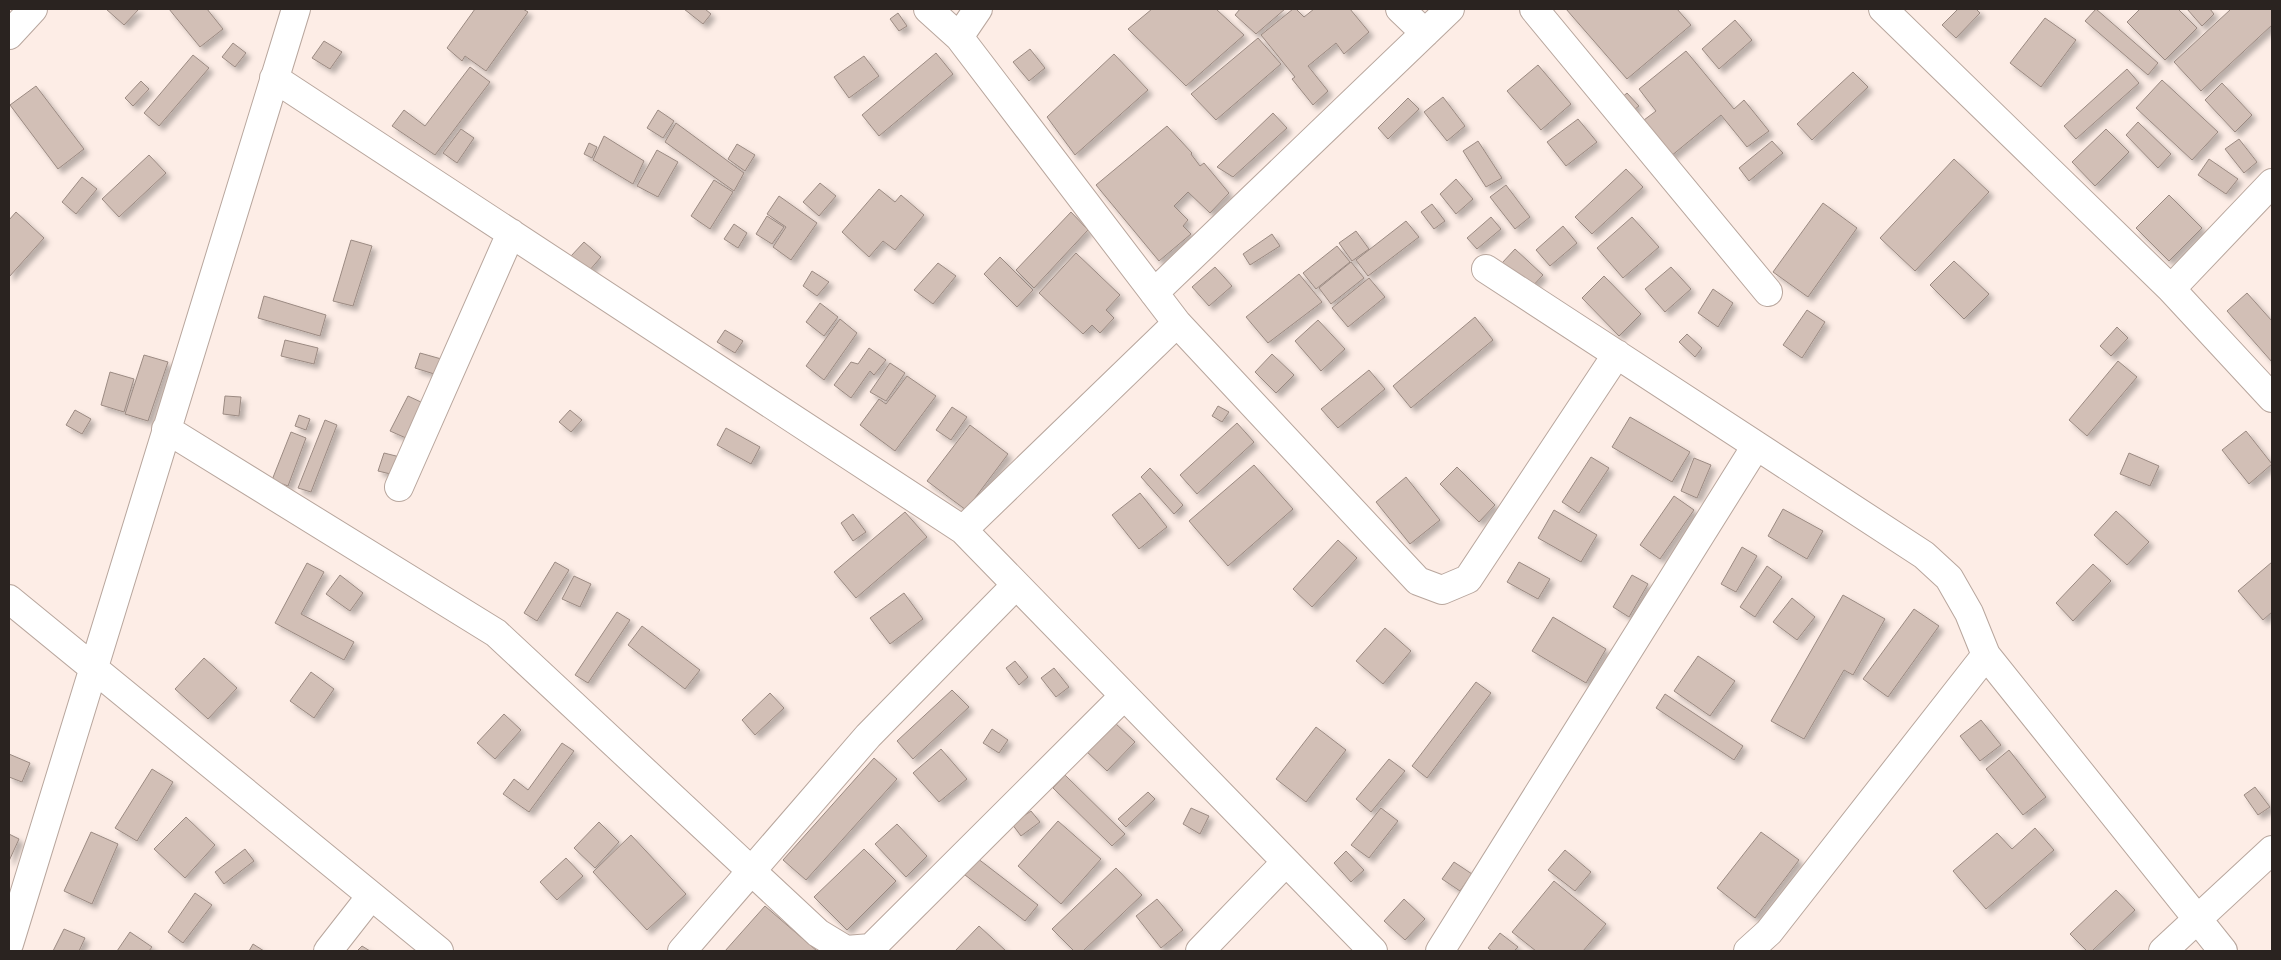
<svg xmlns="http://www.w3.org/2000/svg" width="2281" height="960" viewBox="0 0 2281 960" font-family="Quicksand,sans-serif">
<defs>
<filter id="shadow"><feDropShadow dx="4.5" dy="4.5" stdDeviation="2.5" flood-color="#0004"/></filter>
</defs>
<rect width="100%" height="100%" fill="#fdede6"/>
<path fill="#d2bfb6" stroke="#9b8a82" filter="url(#shadow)" d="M106,9H139L124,25Z
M169,9H207L223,29L200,47Z
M475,9H523L528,12L486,71L465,56L462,61L447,48Z
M684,9H705L711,14L703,24Z
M1152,9H1216L1244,35L1186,86L1128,29Z
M1240,9H1285L1256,34L1235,15Z
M1293,9H1296L1304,17L1314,9H1350L1369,32L1344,54L1336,43L1308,66L1328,91L1313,105L1292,79L1295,77L1261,35Z
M1566,9H1677L1691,25L1627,79Z
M1958,9H1976L1980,13L1956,38L1942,25Z
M2096,9L2158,63L2148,75L2085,21Z
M2140,9H2178L2197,28L2165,60L2127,22Z
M2187,9H2210L2214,14L2202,26Z
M2231,9H2272V25L2201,91L2174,62Z
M898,13L907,26L899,31L890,19Z
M2045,18L2076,40L2041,87L2010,63Z
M1735,20L1752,40L1719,69L1702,49Z
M1258,38L1281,64L1216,120L1191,94Z
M324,41L342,52L330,69L312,58Z
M233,43L246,53L235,67L222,57Z
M1030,49L1045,68L1029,81L1013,62Z
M1686,51L1734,109L1744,100L1769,131L1747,147L1721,115L1665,161L1636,126L1656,111L1639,89Z
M936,53L953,74L879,136L862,115Z
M1114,54L1148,90L1075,155L1047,117Z
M193,55L209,68L159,126L144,113Z
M864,56L879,76L849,98L834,77Z
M1538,65L1571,104L1541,130L1507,91Z
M470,67L490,82L435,155L392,126L404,110L425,126Z
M2127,69L2139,83L2076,139L2064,126Z
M1853,72L1868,87L1812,140L1797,124Z
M2162,80L2218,132L2192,160L2136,108Z
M141,81L149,89L133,106L125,98Z
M2222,83L2252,115L2235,132L2205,100Z
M36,86L84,149L58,169L10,105Z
M1627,93L1639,106L1625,117L1614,104Z
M1443,97L1465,126L1447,141L1424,112Z
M1408,98L1419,109L1388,139L1378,128Z
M658,110L674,121L663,138L647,128Z
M1273,113L1287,128L1233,177L1217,167Z
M1578,119L1597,142L1566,166L1547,142Z
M2138,122L2171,154L2158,168L2126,135Z
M676,123L744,173L734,191L665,142Z
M1167,126L1192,153L1191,154L1200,166L1204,163L1229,193L1210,213L1188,192L1174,206L1188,220L1183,226L1191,234L1159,261L1096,185Z
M461,129L474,138L457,163L443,153Z
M2106,129L2129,152L2095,186L2072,162Z
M604,136L644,161L633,184L593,160Z
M2239,139L2257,162L2244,173L2225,149Z
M1478,141L1502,178L1486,187L1463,151Z
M1772,141L1783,153L1749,181L1739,168Z
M589,143L597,147L592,158L584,154Z
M737,144L755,155L745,171L728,159Z
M657,150L678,162L658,197L637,186Z
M149,155L166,173L119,217L102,199Z
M1954,159L1989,192L1915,271L1880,238Z
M2209,159L2238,179L2226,194L2198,175Z
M1626,169L1643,187L1592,234L1575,217Z
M82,177L97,189L76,214L62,202Z
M1456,179L1473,199L1456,214L1440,194Z
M714,180L733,192L710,229L691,216Z
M820,183L836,196L819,216L803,202Z
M1506,185L1530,217L1515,229L1490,197Z
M879,189L895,202L901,195L924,215L895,250L883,241L869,257L842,232Z
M2169,195L2202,228L2169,261L2136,228Z
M779,196L817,223L791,260L773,247L786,227L767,214Z
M1823,203L1857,228L1808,297L1773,272Z
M1432,204L1445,221L1434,229L1421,212Z
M16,212L44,238L9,277V220Z
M1071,212L1088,230L1034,288L1016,270Z
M767,216L784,227L772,244L756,234Z
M1491,217L1501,229L1477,249L1467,238Z
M1632,217L1659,247L1623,278L1597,248Z
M1406,221L1419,237L1368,276L1356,260Z
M734,224L747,233L738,248L724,239Z
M1563,226L1577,243L1550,266L1536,250Z
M1356,231L1369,249L1352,261L1339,243Z
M1272,234L1280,246L1250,265L1243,254Z
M351,240L372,246L353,306L333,301Z
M584,242L601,257L589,271L571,256Z
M1337,246L1350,262L1316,289L1303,273Z
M1515,249L1543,275L1530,289L1502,263Z
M1076,253L1120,295L1106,310L1114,318L1100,333L1092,325L1083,334L1039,293Z
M1000,257L1033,290L1017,307L984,274Z
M1954,261L1989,294L1964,319L1930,285Z
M1351,262L1364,278L1331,304L1319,288Z
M938,263L956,276L933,304L914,290Z
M1215,267L1232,286L1209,306L1192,287Z
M1671,267L1691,289L1665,312L1645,289Z
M812,271L829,282L817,296L803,286Z
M1299,274L1322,302L1268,343L1246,317Z
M1604,276L1641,314L1619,336L1582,298Z
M1369,278L1385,297L1348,327L1332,308Z
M1713,289L1733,303L1718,327L1698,313Z
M2247,293L2272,321V362L2227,311Z
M264,296L326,315L320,336L258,318Z
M820,303L838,317L824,336L806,322Z
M1807,310L1825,322L1802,358L1783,345Z
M1475,317L1493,340L1411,408L1393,386Z
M840,319L857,333L824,380L806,366Z
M1318,320L1345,349L1321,371L1295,341Z
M2117,327L2128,338L2111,356L2100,346Z
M725,330L743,341L735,353L717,342Z
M1687,334L1702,348L1695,357L1679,342Z
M285,340L318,348L314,364L281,356Z
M869,348L886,360L874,375L870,371L851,398L834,385L851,362L858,364Z
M420,353L452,362L447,378L415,368Z
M1272,354L1294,375L1276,393L1255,372Z
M144,355L168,362L148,421L125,414Z
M2118,361L2137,377L2087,436L2069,420Z
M890,363L905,373L886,401L870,392Z
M1369,370L1385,389L1338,428L1321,409Z
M110,372L134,379L124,412L101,405Z
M907,376L936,396L895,451L860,425L879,399L886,404Z
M225,396L241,397L239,416L223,414Z
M408,396L423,403L406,438L390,431Z
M1218,406L1229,412L1222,422L1212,416Z
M952,407L967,417L951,440L936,430Z
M75,410L91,419L82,434L66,425Z
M570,410L582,420L571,432L559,422Z
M299,415L310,419L306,430L295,426Z
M1630,417L1690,452L1672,482L1612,447Z
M325,420L337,425L311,492L298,488Z
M1237,423L1254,442L1197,494L1180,475Z
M970,425L1008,454L966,510L927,481Z
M726,428L760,447L751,464L717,445Z
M2246,431L2272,464L2249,484L2222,450Z
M291,432L306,438L288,486L272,480Z
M384,453L404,458L399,476L378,471Z
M2129,453L2159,466L2150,486L2120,474Z
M1591,457L1609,468L1579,513L1562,502Z
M1694,458L1711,465L1697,498L1681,491Z
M1254,465L1293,509L1228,566L1189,521Z
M1457,467L1495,505L1479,522L1440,484Z
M1150,468L1183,505L1174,514L1141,477Z
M1406,477L1440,520L1410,544L1376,502Z
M1140,493L1167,527L1139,549L1112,515Z
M1674,496L1694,510L1660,559L1640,545Z
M1783,509L1823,531L1807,559L1768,536Z
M1554,510L1597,535L1581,562L1538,538Z
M2116,511L2149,542L2127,565L2094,535Z
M905,512L927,537L856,598L834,572Z
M853,514L866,532L853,541L841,523Z
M1338,540L1357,558L1312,607L1293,589Z
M1742,547L1757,556L1736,592L1721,584Z
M555,562L569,570L537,621L524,613Z
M1519,562L1550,579L1538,599L1507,582Z
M2272,562V612L2263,620L2238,591Z
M307,563L324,572L301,614L354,642L344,660L275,623Z
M2093,564L2111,581L2073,621L2056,603Z
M1767,566L1782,577L1755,617L1740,607Z
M340,575L363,593L350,611L326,594Z
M1632,575L1648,584L1629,617L1613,607Z
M574,576L591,584L580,607L562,599Z
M904,593L923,619L890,644L870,618Z
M1843,595L1885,619L1853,675L1844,670L1804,739L1771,721Z
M1792,598L1815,617L1797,640L1773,622Z
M1914,609L1939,626L1888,697L1863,679Z
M617,612L630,620L588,683L575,675Z
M1553,617L1606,649L1586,683L1532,651Z
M642,626L700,670L685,689L628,645Z
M1385,628L1411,651L1383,684L1356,661Z
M1698,656L1735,681L1710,716L1674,691Z
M204,658L237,688L208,719L175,689Z
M1015,661L1028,677L1019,685L1006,668Z
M1054,668L1069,687L1056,697L1041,678Z
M311,672L334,689L314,718L290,701Z
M1476,682L1491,693L1427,778L1412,766Z
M952,690L969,707L913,759L897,741Z
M770,693L784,708L755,735L742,720Z
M1665,694L1743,746L1734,760L1656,708Z
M504,714L521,730L495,759L477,743Z
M1112,720L1135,742L1107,771L1084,749Z
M1981,720L2001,745L1980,761L1960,736Z
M1316,727L1346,750L1306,802L1276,779Z
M992,729L1008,740L999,753L983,743Z
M562,743L574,751L529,812L503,794L514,779L528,790Z
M941,749L967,779L939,802L913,773Z
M2009,750L2046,797L2023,815L1986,769Z
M9,754L30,763L22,782L9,777Z
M874,758L897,779L806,880L783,860Z
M1389,759L1405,771L1371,812L1356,799Z
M152,769L173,782L137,841L115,828Z
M1065,775L1125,834L1112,846L1053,788Z
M2255,787L2270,807L2258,815L2244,795Z
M1148,792L1155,799L1126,827L1118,819Z
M1191,808L1209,816L1200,834L1183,824Z
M1381,808L1398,821L1369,858L1351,845Z
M1031,811L1040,822L1021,836L1012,824Z
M186,817L215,845L185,878L154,849Z
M1058,821L1101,859L1061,904L1018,866Z
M599,822L619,842L595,868L574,848Z
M897,824L927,856L906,877L875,844Z
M2035,828L2054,850L1986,909L1953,871L1997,833L2012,849Z
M91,832L118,844L92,904L64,891Z
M1761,832L1799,860L1755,918L1717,888Z
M9,834L19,839L9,861Z
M631,835L686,894L647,930L593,872Z
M245,849L254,861L224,884L215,872Z
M864,849L896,881L847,930L814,897Z
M1565,850L1591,872L1575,891L1548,870Z
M1346,851L1364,870L1351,882L1334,863Z
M566,858L583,876L557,900L540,882Z
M977,858L1038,905L1025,921L965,875Z
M1454,862L1472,874L1460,891L1442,879Z
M1116,868L1142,895L1083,951H1074L1052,929Z
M1554,881L1606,924L1583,951H1536L1512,932Z
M2116,890L2135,910L2092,951H2087L2070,934Z
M195,893L212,905L183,943L168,932Z
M1157,899L1183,930L1161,948L1136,916Z
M1404,899L1425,919L1405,940L1384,921Z
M765,906L817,951H725Z
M979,926L1006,951H955Z
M64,929L85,938L79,951H53Z
M130,932L152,947L149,951H117Z
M1500,933L1518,947L1514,951H1492L1488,948Z
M253,944L264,951H249Z
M362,946L370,951H357Z"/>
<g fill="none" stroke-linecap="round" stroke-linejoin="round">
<g stroke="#b8a69d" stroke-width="30">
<path id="minor" d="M928,9L959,37L1177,323L1418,581L1442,590L1468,579L1617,354
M1400,9L1425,33
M1534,9L1768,292
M1883,9L2171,289L2272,398
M9,35L33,9
M959,37L978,9
M274,78L963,530L1373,951
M1486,269L1924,555L1949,578L1969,613L1986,655L2223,951
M2171,289L2272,183
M1154,293L1450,9
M166,429L496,633L818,933L846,950L871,948L1124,696
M399,487L511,233
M963,530L1177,323
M9,599L439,951
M9,944L296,9
M328,951L371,896
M682,951L868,736L1016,585
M1200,951L1286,862
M1440,951L1756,446
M1748,951L1769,932L1986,655
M2163,951L2272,850"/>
</g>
<use href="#minor" stroke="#fff" stroke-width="28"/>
</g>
<rect width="2281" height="960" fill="none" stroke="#2a2320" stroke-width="20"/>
</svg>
